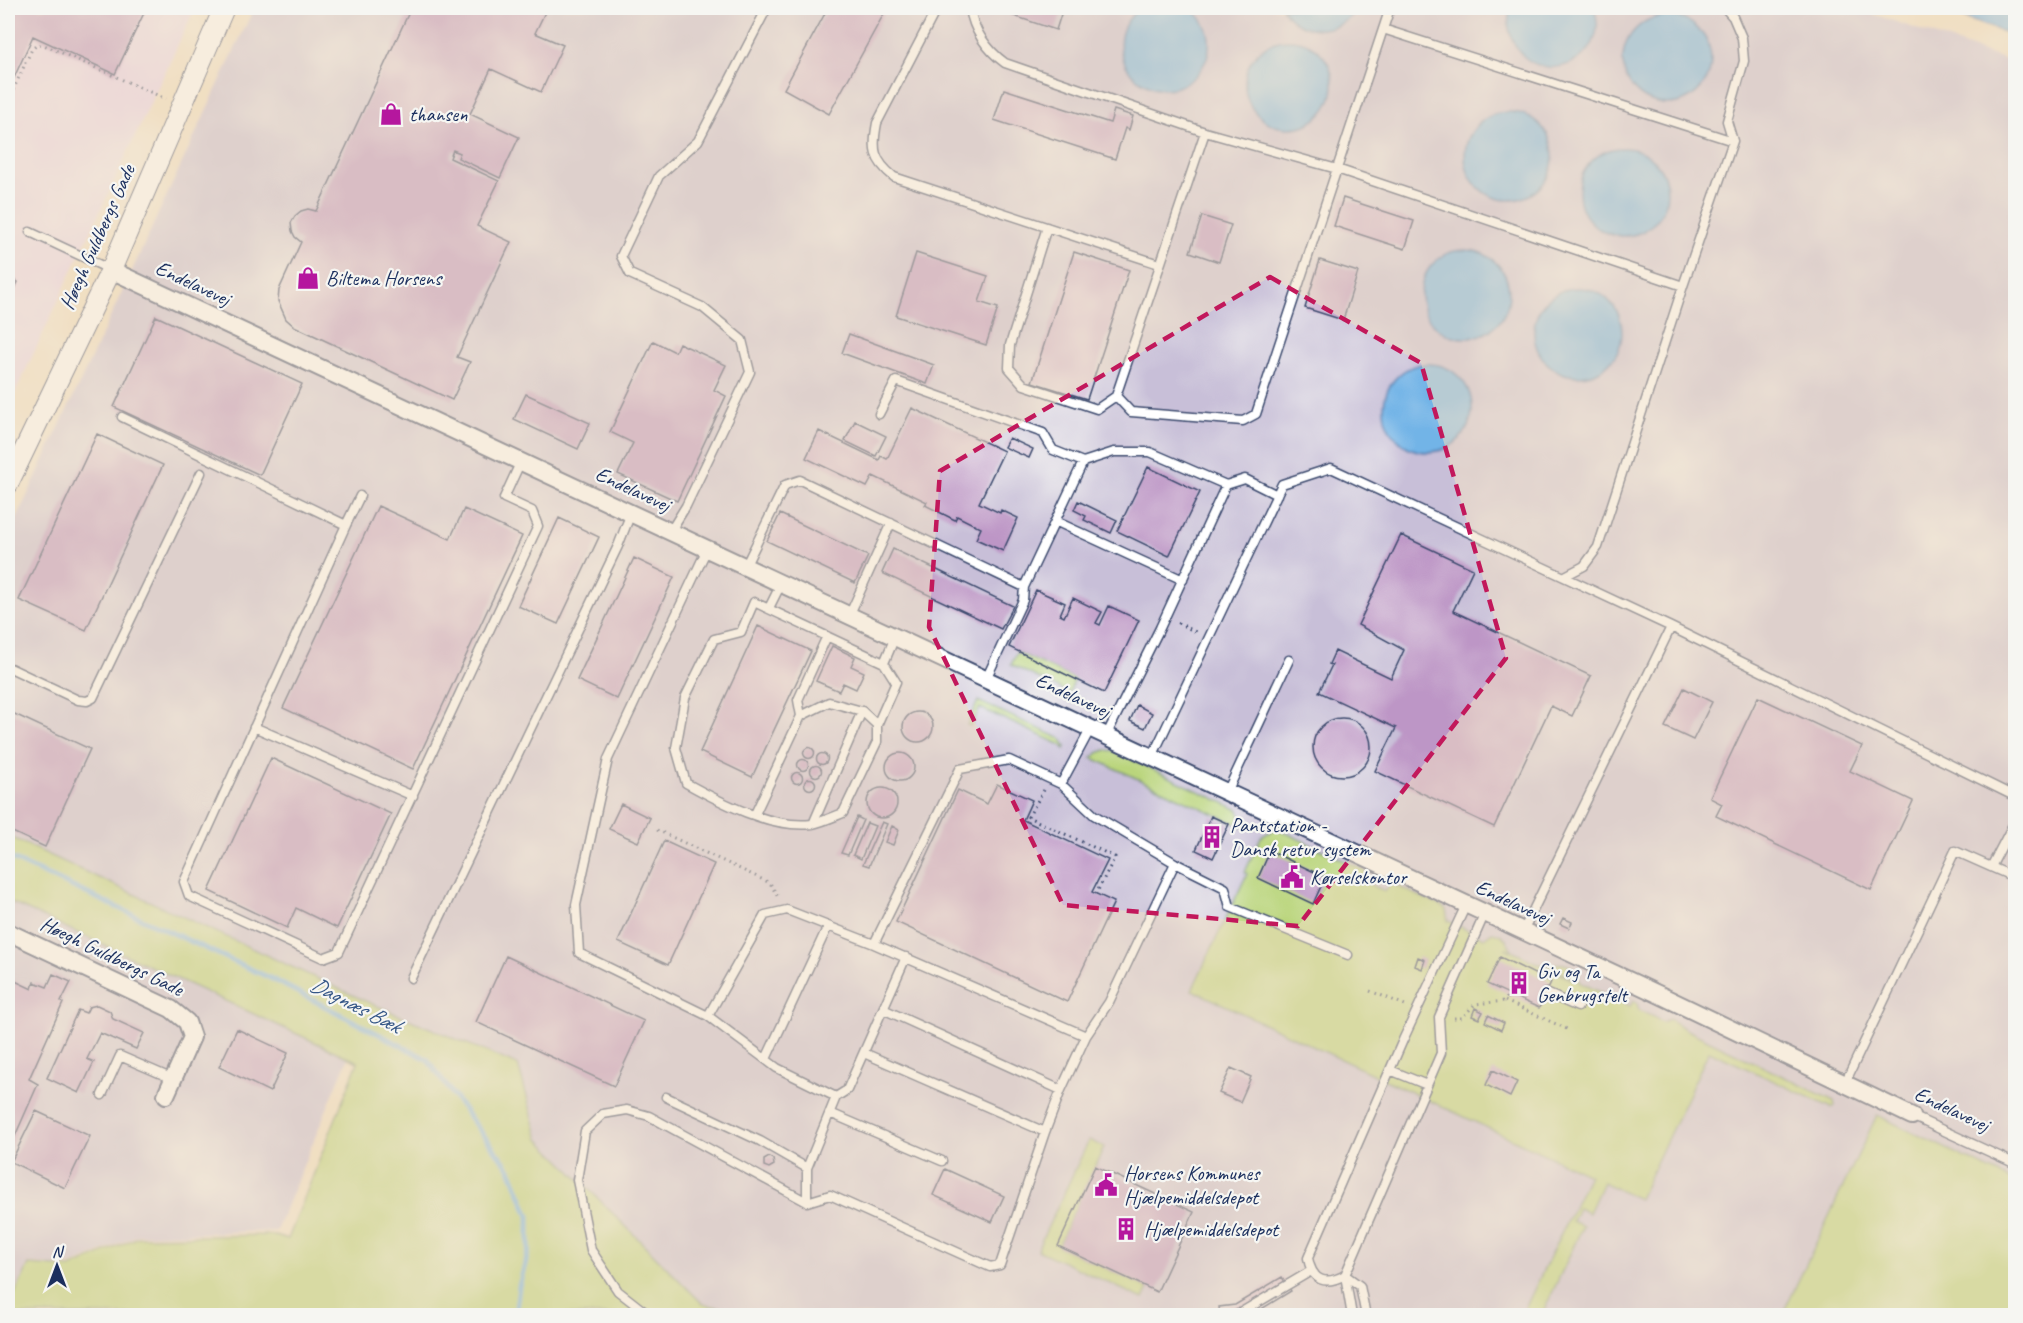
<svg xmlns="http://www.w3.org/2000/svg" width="2023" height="1323" viewBox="0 0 2023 1323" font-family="Caveat,sans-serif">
<rect width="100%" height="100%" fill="#f6f6f2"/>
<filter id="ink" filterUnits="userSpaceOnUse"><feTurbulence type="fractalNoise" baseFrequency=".0167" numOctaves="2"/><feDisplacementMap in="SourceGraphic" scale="12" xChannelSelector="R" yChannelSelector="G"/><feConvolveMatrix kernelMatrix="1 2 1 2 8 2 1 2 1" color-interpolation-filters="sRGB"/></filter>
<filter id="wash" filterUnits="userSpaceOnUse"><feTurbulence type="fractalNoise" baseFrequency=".008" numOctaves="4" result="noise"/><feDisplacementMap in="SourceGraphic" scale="24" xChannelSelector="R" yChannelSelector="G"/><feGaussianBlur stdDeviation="1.35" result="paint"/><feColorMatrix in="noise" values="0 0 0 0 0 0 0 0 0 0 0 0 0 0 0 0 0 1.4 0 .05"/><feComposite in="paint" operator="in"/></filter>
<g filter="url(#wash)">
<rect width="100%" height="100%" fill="#f0dfc2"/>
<path fill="#e7d2ef" d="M8,8H195L8,408Z"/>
<path fill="#c8bfd8" d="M254,8H1856L2015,63V1182L1877,1115L1782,1315H757L703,1304L539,1139L518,1065L371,1003L276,1231L138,1235L70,1266L29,1264L14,1294L8,1291V537Z"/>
<path fill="#bad57b" stroke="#6a826c" stroke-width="1.5" d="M1017,652L1075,679L1069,693L1011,665Z
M978,701L1062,739L1066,747L1065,749L1061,745L980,708L971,726L967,725Z
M1106,750L1114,751L1239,810L1243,827L1092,758L1098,753Z
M1276,828L1364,870L1370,879L1369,884L1385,891L1391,884L1395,885L1441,906L1446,910L1448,921L1484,938L1492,932C1503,933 1507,940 1512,950L1505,948L1571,979L1572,977L1545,965C1559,962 1580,962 1579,982L1630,1006L1633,1001L1637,1003L1639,1010L1663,1022L1669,1019L1687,1030L1828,1098L1834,1101L1835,1106L1832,1108L1709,1051L1639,1199L1603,1182L1589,1213L1578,1208L1572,1221L1583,1226L1542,1315H1522L1589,1175L1192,990L1247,874L1245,872L1261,837Z
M8,836L370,1003L518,1065L539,1139L703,1304L757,1315H8V1293L14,1295L29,1265L70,1268L138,1237L275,1235L288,1239L358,1062L8,901Z
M1877,1115L2015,1182V1315H1782Z
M1089,1140L1104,1147L1058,1246L1148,1288L1143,1299L1037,1250Z"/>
<path fill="#72b4e7" stroke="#4672a2" stroke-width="1.5" d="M1140,8H1190C1237,42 1189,112 1141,81C1130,75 1124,64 1121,52C1118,34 1126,19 1140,8Z
M1282,8H1358C1340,35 1300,37 1282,8Z
M1511,8H1594C1613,60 1539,92 1514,43C1508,32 1507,19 1511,8Z
M1935,8H2015V36Z
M1623 60a44 44 0 1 1 88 0a44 44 0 1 1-88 0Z
M1245 84a44 44 0 1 1 88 0a44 44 0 1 1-88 0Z
M1465 156a44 44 0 1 1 88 0a44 44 0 1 1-88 0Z
M1579 192a44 44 0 1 1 88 0a44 44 0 1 1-88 0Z
M1421 294a44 44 0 1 1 88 0a44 44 0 1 1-88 0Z
M1534 332a44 44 0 1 1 88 0a44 44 0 1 1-88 0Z
M1384 408a44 44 0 1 1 88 0a44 44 0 1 1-88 0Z"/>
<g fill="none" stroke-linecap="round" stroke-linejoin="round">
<path stroke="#72b4e7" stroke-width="5" d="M8,857L272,979L427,1059L467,1114L510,1169L529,1216V1250L519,1286L515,1316"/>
</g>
<g id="blocks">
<path fill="#bd96c6" d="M8,8H132L144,13L115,74L33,36L8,91Z
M411,8H547L535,33L563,45L541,92L491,69L470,114L519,137L500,178L458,158L460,153L453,150L450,158L499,181L477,226L511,242L457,357L470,362L452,400L294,326L286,319L278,301L279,290L301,242L295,237L292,231L291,223L295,216L301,211L308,209L316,211Z
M828,8H887L829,114L784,89Z
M994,8H1063L1056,30L993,9Z
M1004,89L1110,123L1114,110L1133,116L1129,130L1125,128L1115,159L994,120Z
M1343,198L1414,221L1405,249L1334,226Z
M1202,216L1231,225L1219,262L1190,252Z
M1074,252L1129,270L1087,399L1032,382Z
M916,253L988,276L979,302L998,308L986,345L896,316Z
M1320,260L1358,272L1343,320L1305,308Z
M8,277L18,282L8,304Z
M156,316L302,384L260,475L114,407Z
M849,334L934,365L927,384L842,353Z
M653,341L675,352L679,343L726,365L714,390L726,396L677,501L618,474L633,443L610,432Z
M526,394L590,423L578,449L514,419Z
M912,408L1004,451L979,503L1000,513L1001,510L1018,518L1003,551L976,539L981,528L957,516L955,520L925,505L927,502L873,476L867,487L806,458L819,431L879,460L881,456L887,459Z
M855,421L886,436L876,456L845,441Z
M97,434L163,465L86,630L19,600Z
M1009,438L1033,449L1029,458L1004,447Z
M1148,467L1200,492L1169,556L1117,531Z
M1078,501L1117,520L1111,533L1084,520L1086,516L1074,510Z
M378,506L450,539L464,509L522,536L413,769L283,708Z
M780,514L868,556L855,583L767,541Z
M559,518L599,537L558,624L518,606Z
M1401,535L1473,569L1453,611L1591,676L1572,716L1551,706L1494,827L1375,771L1396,728L1319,692L1332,665L1329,664L1335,651L1391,678L1404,650L1358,625Z
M893,549L1013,606L1001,629L882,573Z
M634,558L674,577L617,699L577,680Z
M1036,590L1065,603L1060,615L1064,617L1073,598L1102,612L1096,623L1100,625L1109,606L1139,620L1104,693L1009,647Z
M758,626L811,651L752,777L700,752Z
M832,646L855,657L851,666L864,672L856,689L843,683L839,691L816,681Z
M1684,688L1712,702L1693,740L1665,727Z
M1758,697L1862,746L1850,771L1913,801L1871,890L1716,816L1722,804L1710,798Z
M1137,705L1152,713L1145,728L1130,721Z
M8,711L90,749L45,847L8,830Z
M903 727a15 15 0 1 1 30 0a15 15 0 1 1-30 0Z
M1313 747a29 29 0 1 1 58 0a29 29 0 1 1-58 0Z
M803.5 753a5.5 5.5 0 1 1 11 0a5.5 5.5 0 1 1-11 0Z
M886 767a14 14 0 1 1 28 0a14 14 0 1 1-28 0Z
M816.5 759a5.5 5.5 0 1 1 11 0a5.5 5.5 0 1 1-11 0Z
M271,758L391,814L337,928L296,908L287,928L209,891Z
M797.5 765a5.5 5.5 0 1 1 11 0a5.5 5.5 0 1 1-11 0Z
M810.5 771a5.5 5.5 0 1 1 11 0a5.5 5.5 0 1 1-11 0Z
M791.5 778a5.5 5.5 0 1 1 11 0a5.5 5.5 0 1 1-11 0Z
M804.5 784a5.5 5.5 0 1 1 11 0a5.5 5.5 0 1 1-11 0Z
M997,784L1032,800L1023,820L1108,860L1092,892L1114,902L1067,1002L896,922L958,790L987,804Z
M867 803a15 15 0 1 1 30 0a15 15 0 1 1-30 0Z
M621,804L650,818L638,842L609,829Z
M1211,816L1229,824L1213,858L1196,850Z
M857,817L863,820L848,855L841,853Z
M882,822L887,824L869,866L863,864Z
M867,823L875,826L861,859L853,855Z
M892,826L899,830L893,845L885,842Z
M664,841L714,864L668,965L618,942Z
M1270,851L1325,877L1313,904L1258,878Z
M1563,918L1572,922L1569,928L1560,924Z
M506,956L644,1021L614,1086L476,1022Z
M1418,957L1425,960L1422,969L1415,966Z
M1500,957L1551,982L1539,1008L1487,984Z
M53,974L71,982L61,1002L63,1003L29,1079L38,1084L8,1152V987L11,979L32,989L34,982L47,987Z
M97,1005L110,1011L113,1019L144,1033L136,1049L100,1033L87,1059L94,1062L79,1093L47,1078L78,1010L86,1013L89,1007Z
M1475,1008L1483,1012L1479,1019L1472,1016Z
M1488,1015L1504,1023L1501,1030L1485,1022Z
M237,1029L288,1053L270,1092L219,1067Z
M1231,1068L1251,1077L1240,1102L1219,1093Z
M1493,1070L1517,1082L1510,1097L1486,1085Z
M36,1111L90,1136L65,1188L11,1162Z
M769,1157L773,1159L774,1165L769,1168L764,1166V1160Z
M1095,1166L1194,1212L1157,1292L1058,1246Z
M945,1169L1004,1196L992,1222L933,1195Z
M1282,1277L1291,1291L1250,1316H1220L1219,1307L1235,1305Z"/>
</g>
</g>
<g filter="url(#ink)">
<use href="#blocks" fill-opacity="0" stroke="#3b496d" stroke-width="1.5"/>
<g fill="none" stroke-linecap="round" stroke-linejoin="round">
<g stroke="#3b496d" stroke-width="11">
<path id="service" d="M937,8L877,123C872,149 873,160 894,177L1159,264
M970,8C973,30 987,50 1005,63L1205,132L1337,169L1683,286
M1383,29L1733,141
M1205,132L1116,396L1131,412L1243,421L1256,414L1390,8
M1047,227L1010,345L1009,368L1024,385L1097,409L1116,396
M30,232L111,270
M879,414L896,381L1043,433L1053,450L1083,462L1114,452H1150L1226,485L1160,628L1106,736
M122,417L346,525L184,882L189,896L323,958L339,952L538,526L532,511L504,498L521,461
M1226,485L1245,479L1277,495
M1055,521L1183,580
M346,525L360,496
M670,532L686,506L750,372L742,340L702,307L630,274L621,256L659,176L698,141L767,8
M707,549L608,759L576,905L579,953L708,1016L765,915L787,910L874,944L960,769L1009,760L1061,784L1091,728
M745,567L785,485L800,480L1024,587L1083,462
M1565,576L1584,566L1598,547L1683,286L1733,141L1727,121L1744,61L1742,38L1733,17L1725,8
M769,608L781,584
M849,616L891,523
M8,667L78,700L87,701L93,698L201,473
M986,679L1023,600L1024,587
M801,716L798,700L827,636
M877,725L896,682L884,663L895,637
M254,727L413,796
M1152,757L1282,484L1331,468L1671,627L2016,797
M1061,784L1094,815L1175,863L1225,888L1230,907L1348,955
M1227,792L1289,660
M755,814L801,716L829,702L862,711L877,725V742L843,813C833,817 822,822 812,824C771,829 720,802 686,783L676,748L685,698L714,639L741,632L754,602L884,663
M2016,819L1991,867L2016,878
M813,824L862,711
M1466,905L1403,1040L1308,1258C1312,1281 1325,1286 1345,1275L1441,1053L1439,1017L1485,913
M1523,931L1671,627
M874,944L1086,1036
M411,978L618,546L631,513
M1546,993L1578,1007
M883,1009L1061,1090
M708,1016L777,1068L836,1097L847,1090L906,957
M864,1053L1045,1132
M766,1059L828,926
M1390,1070L1427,1085
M1845,1083L1955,851L1991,867
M102,1095L120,1056L173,1079
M666,1097L760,1141L807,1168
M830,1113L942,1161
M1912,1116L2016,1164
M807,1202V1168L836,1097
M1345,1275L1360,1286L1366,1316
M1345,1275L1352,1316
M650,1316L618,1291L591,1250L577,1180L585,1131L603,1114L627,1110L649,1116L807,1202L830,1195L990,1267L1000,1265L1045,1132L1061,1090L1086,1036L1109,1002L1175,863
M1235,1316L1311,1271"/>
</g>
<g stroke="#3b496d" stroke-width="20">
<path id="minor" d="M111,270L1660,995L1912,1116
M8,932L171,1009L187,1022L192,1037L166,1095"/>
</g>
<g stroke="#3b496d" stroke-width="22">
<path id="tertiary" d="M8,484L111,270L224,8"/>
</g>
<path stroke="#3b496d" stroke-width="3" stroke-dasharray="1.5 4.5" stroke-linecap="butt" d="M8,101L32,49L37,45H44L166,99
M1178,623L1196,632
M1044,790L1028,817L1115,857L1096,894
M657,830L770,883L779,899
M1370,991L1405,1005
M1505,1001L1567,1029
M1454,1018H1462L1475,1004L1505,1001L1509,994"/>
<use href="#service" stroke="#fff" stroke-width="8"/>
<use href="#minor" stroke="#fff" stroke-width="16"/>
<use href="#tertiary" stroke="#fff" stroke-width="20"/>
</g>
</g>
<path d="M0 0H2023V1323H0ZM1270,277L1421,363L1506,658L1298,926L1063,905L929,627L940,471Z" fill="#f0dfc2" fill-opacity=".55" fill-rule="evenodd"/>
<path fill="none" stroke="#c2185b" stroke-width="4.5" stroke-dasharray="12 8" stroke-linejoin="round" d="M1270,277L1421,363L1506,658L1298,926L1063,905L929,627L940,471Z"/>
<defs>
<g id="shop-bare" transform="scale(1.8)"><path d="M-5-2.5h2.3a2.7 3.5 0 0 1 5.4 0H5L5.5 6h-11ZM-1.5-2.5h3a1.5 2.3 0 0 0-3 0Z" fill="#b5179e" stroke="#f6f6f2" stroke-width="2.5" paint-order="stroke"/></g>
<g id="building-bare" transform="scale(1.8)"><path d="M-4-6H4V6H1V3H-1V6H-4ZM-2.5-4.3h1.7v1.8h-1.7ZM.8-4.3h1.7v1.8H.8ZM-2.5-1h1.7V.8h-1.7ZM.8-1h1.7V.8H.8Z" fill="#b5179e" stroke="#f6f6f2" stroke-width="2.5" paint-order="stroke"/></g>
<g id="civic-bare" transform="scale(1.8)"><path d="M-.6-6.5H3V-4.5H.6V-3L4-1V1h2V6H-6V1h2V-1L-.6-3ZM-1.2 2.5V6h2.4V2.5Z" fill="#b5179e" stroke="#f6f6f2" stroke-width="2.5" paint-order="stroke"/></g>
</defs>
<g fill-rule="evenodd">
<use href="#shop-bare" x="391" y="114"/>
<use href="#shop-bare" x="308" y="278"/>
<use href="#building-bare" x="1212" y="837"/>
<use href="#civic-bare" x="1292" y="877"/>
<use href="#building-bare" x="1519" y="983"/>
<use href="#civic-bare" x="1106" y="1185"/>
<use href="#building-bare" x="1126" y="1229"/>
</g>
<g text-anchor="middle" stroke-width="4.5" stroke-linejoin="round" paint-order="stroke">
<g font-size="21" fill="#1b2f5e" stroke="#f6f6f2" text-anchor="start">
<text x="409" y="121">thansen</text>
<text x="326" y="285">Biltema Horsens</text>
<text x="1230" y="832">Pantstation -<tspan x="1230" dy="24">Dansk retur system</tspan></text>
<text x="1310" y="884">Kørselskontor</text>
<text x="1537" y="978">Giv og Ta<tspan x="1537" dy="24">Genbrugstelt</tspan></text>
<text x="1124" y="1180">Horsens Kommunes<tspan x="1124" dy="24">Hjælpemiddelsdepot</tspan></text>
<text x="1144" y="1236">Hjælpemiddelsdepot</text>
</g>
<g font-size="21" fill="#1b2f5e" stroke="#f6f6f2">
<text transform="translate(97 237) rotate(-66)" y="7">Høegh Guldbergs Gade</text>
<text transform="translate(193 283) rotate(25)" y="7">Endelavevej</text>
<text transform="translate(633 489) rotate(25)" y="7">Endelavevej</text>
<text transform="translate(1073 695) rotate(25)" y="7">Endelavevej</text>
<text transform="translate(1513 902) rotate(25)" y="7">Endelavevej</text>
<text transform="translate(112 956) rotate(26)" y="7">Høegh Guldbergs Gade</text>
<text transform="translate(1952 1109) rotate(25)" y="7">Endelavevej</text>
</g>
<g font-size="22" font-style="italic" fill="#355787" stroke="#f6f6f2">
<text transform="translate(356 1004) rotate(27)" y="8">Dagnæs Bæk</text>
</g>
</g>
<rect width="2023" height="1323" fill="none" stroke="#f6f6f2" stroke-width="30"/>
<g transform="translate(57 1266)" stroke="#f6f6f2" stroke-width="4.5" paint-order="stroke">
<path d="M0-4.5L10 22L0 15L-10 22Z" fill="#1b2f5e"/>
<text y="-9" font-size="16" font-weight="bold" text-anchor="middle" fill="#1b2f5e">N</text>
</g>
</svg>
